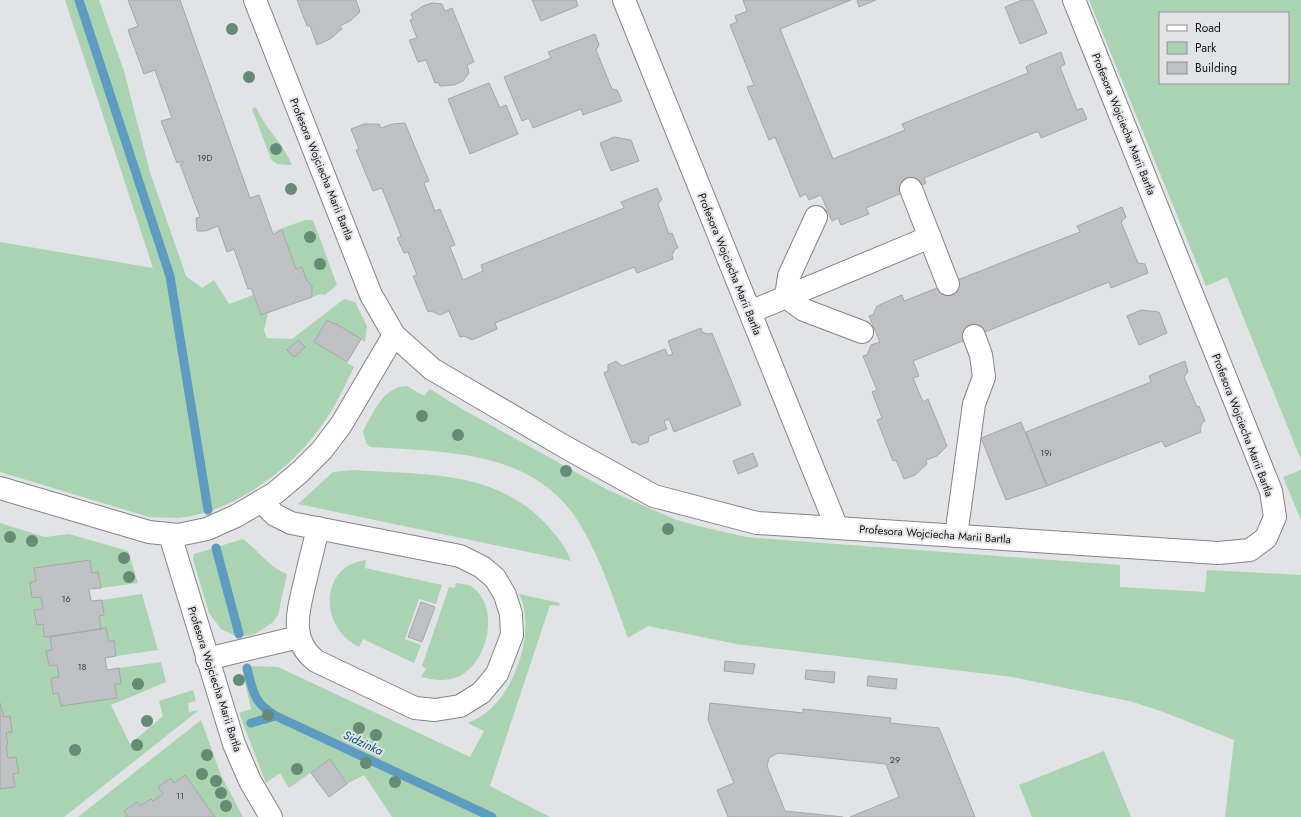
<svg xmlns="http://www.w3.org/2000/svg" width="1301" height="817" viewBox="0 0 1301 817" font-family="Jost,sans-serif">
<rect width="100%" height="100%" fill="#e1e3e6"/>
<path fill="#aad4b1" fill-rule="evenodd" d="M65,0H99L124,71L150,172L186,276L202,288L214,280L229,304L253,295L261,315L268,313L264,330L267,338L292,339L344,299L355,302L367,326L365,342L335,323L334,324L327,320L314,342L354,367C343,390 332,413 316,433C289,469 244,502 200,514C183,519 166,518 149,517L0,472V242L153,268Z
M1089,0H1301V460L1227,277L1206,286ZM1160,13H1288V83H1160Z
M256,107C265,129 284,144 292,165L277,164L271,159L252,109Z
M305,220H313L337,285L325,295L321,294L312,297V286L306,279L302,267L296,269L282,230L272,232Z
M407,386L424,396L430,389L462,409L608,490L674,519L698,526L746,537L770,539L1120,565V587L1205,592L1207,570L1301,575V817H1225L1234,740L1166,713L1133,702L1013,677L736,644L648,626L628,638C614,601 602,561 581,526C537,450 448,452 370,447L366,443L363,431C373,414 383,386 407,386Z
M354,470C423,475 494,469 546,524C556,535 566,547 571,561L298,504L333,472Z
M1301,470V520L1283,477Z
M0,523L45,537L69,534L128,551L138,583L101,588L98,572L92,573L90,560L34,568L36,581L32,598L41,597L43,609L34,610L37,625L43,624L44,637H50L52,650L46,651L49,666L57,665L59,677L51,678L53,694L58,693L61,706L117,698L115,684L121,683L119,668L161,662L166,682L111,705L130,744L163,716L159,701L193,690L196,701L188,703L189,712L199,710L64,817H0V789L15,787L6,746H8L6,733L10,716L4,717L0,703Z
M243,539C258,550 270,568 287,574L278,615L272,623L255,634L246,636H235L221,629L209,613L193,559L194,554Z
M366,560L365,568L442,585L436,604L419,599L405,639L421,645L414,663L363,639L359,647C318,627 320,565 366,560Z
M456,583C460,584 467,584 471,586C501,606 488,661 460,676C447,682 434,680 421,677L426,669L422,666L449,587L455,588Z
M142,594L158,650L116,656L114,641L109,642L106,628L101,629L99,616L104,615L102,600Z
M519,594L560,603L559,606L550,605L490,786L550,817H392L364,775L347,784L330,759L289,788L280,773L266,783L239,713L251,709L242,669L254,666L278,667L470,757L484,731L468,723C476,719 483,716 489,710C517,687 536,627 519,594Z
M201,720L221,775L243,817H215L185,775L174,783L171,778L158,787L163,794L153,801L151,799L140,806L137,802L124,811L127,815L125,817H78Z
M1104,751L1131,817H1032L1019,785Z"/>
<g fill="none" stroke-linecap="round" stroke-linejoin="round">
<path stroke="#5d9bc0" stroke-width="9" d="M79,0L170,276L208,510
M216,548L239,634
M247,668C253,693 254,703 276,716L492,817
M251,723L276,716"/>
</g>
<path fill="#bfc0c4" stroke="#a4a6a9" d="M128,0H180L250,198L259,195L273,234L282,230L296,269L302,267L306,279L312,286V297L261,315L251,288L248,289L234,249L227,252L218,226L206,231H197L196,218L200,217L180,164L183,163V161L177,163L161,121L172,118L155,70L144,74L128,30L138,26Z
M297,0H356L360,12L350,21L340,26L342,29L330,39L317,45L310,26H307Z
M532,0H576L578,6L541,21Z
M743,0H851L780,29L833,159L905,130L902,124L1028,73L1026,67L1029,65L1061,52L1065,64L1060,67L1077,110L1082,108L1087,119L1041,138L1039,132H1036L924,178L926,183L866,208L869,214L841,225L838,218L832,221L821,195L809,200L806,194L800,197L775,137L769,140L747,87L754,85L730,25L737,22L735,16L747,11Z
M857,0H876L859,7Z
M1022,0H1033L1047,33L1020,44L1005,7Z
M432,3L442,4L445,11L452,8L474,62L467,65L469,73L463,81L454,85L440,86L438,82L435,83L426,60L418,62L409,40L417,38L410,20L413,19L411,14L423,6Z
M595,34L599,45L596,50L612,89L617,90L622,101L583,115L581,109L533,128L529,118L522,121L504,77L551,58L548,52Z
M489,83L500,108L506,105L518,134L470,154L448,99Z
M405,123L429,181L424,183L435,211L440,209L455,245L450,247L463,280L483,271L481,265L624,208L621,202L657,188L662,199L658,204L669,234L672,233L678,248L675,249L672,255L673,259L637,273L634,267L495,323L497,329L472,340L464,336L460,337L449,311L440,315L431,311L428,312L413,276L417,275L408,252L404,253L397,238L401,236L382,188L373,191L356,150L359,149L351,129L364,124H379L381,128L392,124Z
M614,137L631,140L639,161L611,171L600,143Z
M1122,207L1126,217L1121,222L1138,263L1145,264L1148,273L1111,288L1109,282L913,361L919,376L913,378L923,402L928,399L947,446L937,456L926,460L927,464L915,475L904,479L896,460L893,461L877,420L882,418L872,392L877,390L863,356L867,355L871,345L880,342L869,316L873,315L877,306L897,297L902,295L904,301L1026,253L1080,232L1077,226Z
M1141,310L1159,312L1167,333L1139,345L1127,316Z
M327,320L334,324L335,323L361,339L347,362L314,342Z
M701,328L702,332L708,334L712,333L741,405L674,432L669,419L664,421L667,429L649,436L648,442L639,445L635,442L632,443L604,373L608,371V365L616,361L622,366L665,349L668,356L673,354L668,341Z
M298,340L305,347L294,357L287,350Z
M1185,361L1188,372L1184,377L1197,407L1199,406L1205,421L1202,423L1200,429L1201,432L1165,447L1162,441L1047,486L1026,432L1151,382L1149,376L1153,374Z
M1021,422L1047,486L1006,500L981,438Z
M753,453L758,466L738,474L733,461Z
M90,560L92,573L98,572L101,588L89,589L91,601L102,600L104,615L99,616L101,629L44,637L43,624L37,625L34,610L43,609L41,597L32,598L30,582L36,581L34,568Z
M421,602L435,607L422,642L408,637Z
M106,628L109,642L114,640L116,656L105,658L107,670L119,668L121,684H115L117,698L61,706L58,693L53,694L51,678L59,677L57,665L49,666L46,651L52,650L50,637Z
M725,661L755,664L753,674L724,671Z
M806,670L835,672L834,683L805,679Z
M868,676L897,679L896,689L867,686Z
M0,703L4,717L10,716L12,732L6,733L8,746H6L8,758L16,757L19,773L13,774L15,787L0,789Z
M710,703L803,713V709L891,718L890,723L939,728L975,817H850L899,797L886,764L778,753L769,758L767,766L785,811L843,817H728L717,790L734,783L708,720Z
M330,759L347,784L329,797L311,773Z
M185,775L215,817H125L127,815L124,811L137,802L140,806L151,799L153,801L163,794L158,787L171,778L174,783Z"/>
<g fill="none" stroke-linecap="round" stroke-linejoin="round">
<g stroke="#838487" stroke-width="24">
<path id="minor" d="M255,0L371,295L394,335L432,369L567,448L654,496L757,523L837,528L624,0
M911,189L948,284
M816,217L789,276L786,297L804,310L862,332
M750,312L930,237
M0,488L149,532L178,535L207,529L236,516L275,493L300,472L322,450L341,425L394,335
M261,501L275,515L291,523L460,556L482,567L495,578L505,595L511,614L512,635L497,674L481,693L460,706L435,710L415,708L316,661C289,640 298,611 305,582C309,564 314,546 318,528
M837,528L1218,553L1250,550L1266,538L1275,517L1271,491L1074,0
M170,535L234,744L250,781L271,817
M956,536L974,404L984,377L981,355L974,336
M207,659L299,637"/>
</g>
<use href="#minor" stroke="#fff" stroke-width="22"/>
</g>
<g fill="#658a75">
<circle cx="232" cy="29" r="6"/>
<circle cx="249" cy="77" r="6"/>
<circle cx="276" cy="149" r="6"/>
<circle cx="291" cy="189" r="6"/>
<circle cx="310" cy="237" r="6"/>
<circle cx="320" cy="264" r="6"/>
<circle cx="422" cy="416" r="6"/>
<circle cx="458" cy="435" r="6"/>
<circle cx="566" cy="471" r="6"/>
<circle cx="668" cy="529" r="6"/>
<circle cx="10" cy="537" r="6"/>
<circle cx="32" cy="541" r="6"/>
<circle cx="124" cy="558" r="6"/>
<circle cx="129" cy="577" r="6"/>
<circle cx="239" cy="680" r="6"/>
<circle cx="138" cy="684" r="6"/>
<circle cx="268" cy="715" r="6"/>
<circle cx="147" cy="721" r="6"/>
<circle cx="359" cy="728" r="6"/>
<circle cx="376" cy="735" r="6"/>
<circle cx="137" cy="745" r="6"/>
<circle cx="75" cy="750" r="6"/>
<circle cx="207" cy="755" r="6"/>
<circle cx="366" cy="763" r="6"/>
<circle cx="297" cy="769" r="6"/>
<circle cx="202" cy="774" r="6"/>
<circle cx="216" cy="781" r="6"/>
<circle cx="395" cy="782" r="6"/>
<circle cx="221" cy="793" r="6"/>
<circle cx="226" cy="806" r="6"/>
</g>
<g text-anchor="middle" stroke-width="4" stroke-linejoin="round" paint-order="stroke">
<g font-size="9" fill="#3e3f41">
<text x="205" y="161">19D</text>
<text x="1046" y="456">19i</text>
<text x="66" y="602">16</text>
<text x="82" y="670">18</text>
<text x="895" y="763">29</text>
<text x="180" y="799">11</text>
</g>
<g font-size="11" fill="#131415" stroke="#e1e3e6">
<text transform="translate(1124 124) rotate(68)" y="4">Profesora Wojciecha Marii Bartla</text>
<text transform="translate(322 169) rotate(68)" y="4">Profesora Wojciecha Marii Bartla</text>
<text transform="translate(730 264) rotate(68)" y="4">Profesora Wojciecha Marii Bartla</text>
<text transform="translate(1243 425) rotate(69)" y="4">Profesora Wojciecha Marii Bartla</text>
<text transform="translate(935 534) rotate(4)" y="4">Profesora Wojciecha Marii Bartla</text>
<text transform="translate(215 679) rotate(72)" y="4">Profesora Wojciecha Marii Bartla</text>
</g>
<g font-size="12" font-style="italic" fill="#005479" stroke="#e1e3e6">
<text transform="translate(363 743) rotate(25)" y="4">Sidzinka</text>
</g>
</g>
<rect x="1159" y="12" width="130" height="72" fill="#e1e3e6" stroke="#8f9092"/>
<rect x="1167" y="25" width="20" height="6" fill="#ffffff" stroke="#8f9092"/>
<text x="1195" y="32" font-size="12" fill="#131415">Road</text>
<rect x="1167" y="42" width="20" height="12" fill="#aad4b1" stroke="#8f9092"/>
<text x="1195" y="52" font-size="12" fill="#131415">Park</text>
<rect x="1167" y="62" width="20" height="12" fill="#bfc0c4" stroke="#8f9092"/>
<text x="1195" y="72" font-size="12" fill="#131415">Building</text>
</svg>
